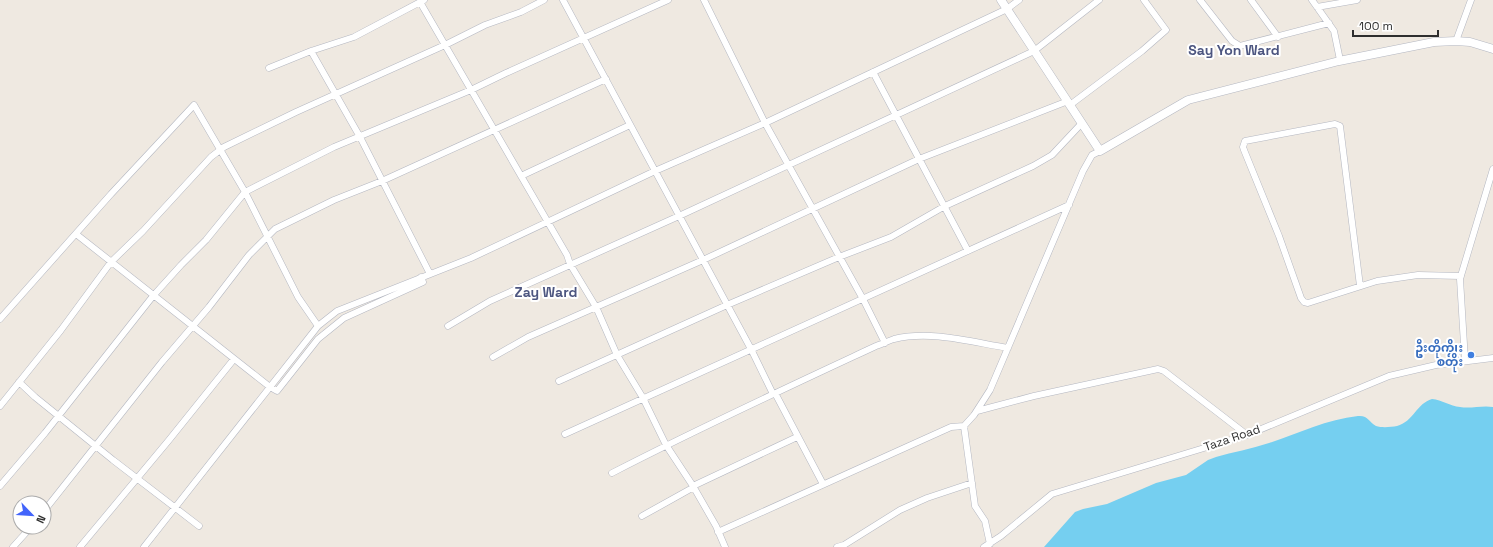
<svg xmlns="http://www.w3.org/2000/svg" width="1493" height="547" viewBox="0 0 1493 547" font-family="'Space Grotesk','Noto Sans Myanmar',sans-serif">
<rect width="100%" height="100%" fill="#efe9e1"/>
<path fill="#75cff0" d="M1432,399C1442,400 1450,406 1460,407C1471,409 1482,405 1493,407V547H1044L1075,512L1083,509L1107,504L1156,483L1186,475L1208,460L1216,457C1233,452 1251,449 1269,443C1298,434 1327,419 1358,416C1368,415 1369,422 1376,426C1382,428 1391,427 1397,426C1413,422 1417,403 1432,399Z"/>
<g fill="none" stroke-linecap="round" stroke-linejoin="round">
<g stroke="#b4b7c1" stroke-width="7">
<path id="street" d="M563,0L751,349L773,394L775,393L823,484
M704,0L765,123L863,299L885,343
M1200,0L1232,41L1240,46L1329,23
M1251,0L1278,37
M1312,0L1334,31L1340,60
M420,2L567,255L570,264L596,307L617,355L643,398L666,445L693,486L716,526L725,547
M1317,7L1357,0
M1456,41L1471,0
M311,51L360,137L430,274
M269,68L311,51L354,37L424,0
M873,72L968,251
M1070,105L1142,51L1166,30L1144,0
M521,176L630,125
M76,234L270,387L277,391L318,339L344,318L423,282L421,277
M1360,286L1340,126L1335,124L1245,141L1243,147L1244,150L1279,236L1301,298L1304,302L1308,303L1377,281L1418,275L1461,276
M0,319L111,194L194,105L245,192L298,297L318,326
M448,326L490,301L679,216L1034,51L1099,0
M493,357L528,337L703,260L919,159L1068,101
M1465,361L1460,279L1493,169
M559,381L727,305L839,257L891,237L945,206L1033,166L1052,155L1082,123
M19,382L35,397L113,460L199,526
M0,406L61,330L111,262L143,231L211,157L224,147L296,112L445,45L485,25L521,12L544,0
M977,411L1034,396L1158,369L1164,371L1247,435
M964,426L975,506L985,521L990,544
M565,434L1069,205
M612,473C699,428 788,387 876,346C882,344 888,341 894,339C931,330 971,342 1008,348
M0,486L45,433L153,296L181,265L206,240L245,192L334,147L471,90L506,73L668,0
M693,486L797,437
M44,511L162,362L209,307L249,255L275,229L334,200L382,181L606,79
M642,516L694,487
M718,532L951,427L964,426L974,415L990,390L1083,171L1092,155L1100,151
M13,547L31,527
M80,547L169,440L234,359
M144,547L318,326L337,311L471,258L655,171L765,123L1007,9L1019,0
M837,547L844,545L900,510L927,498L972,483
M984,547L1001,536L1052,494L1247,435L1389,376L1436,365L1493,358"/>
</g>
<g stroke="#b4b7c1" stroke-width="9">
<path id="secondary" d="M1001,0L1100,151L1188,100L1339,61L1434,42L1456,41L1470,42L1493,49"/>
</g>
<use href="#street" stroke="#fff" stroke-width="6"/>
<use href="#secondary" stroke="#fff" stroke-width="8"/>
</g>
<circle fill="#3f7fe0" stroke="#fff" stroke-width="1.5" cx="1471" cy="355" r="4"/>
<g text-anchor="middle" stroke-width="4" stroke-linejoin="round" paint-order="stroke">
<g font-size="12" font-weight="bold" fill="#366cbe" stroke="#fff" text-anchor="end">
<text x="1463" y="352">ဦးတိုက္စိုး<tspan x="1463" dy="14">စတိုး</tspan></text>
</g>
<g font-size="12" fill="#2e2e2e" stroke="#fff">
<text transform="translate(1232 438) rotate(-19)" y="4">Taza Road</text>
</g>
<g font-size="14" font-weight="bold" fill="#4d5680" stroke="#fff">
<text x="1234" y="55">Say Yon Ward</text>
<text x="546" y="297">Zay Ward</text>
</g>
</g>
<g transform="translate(32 515) rotate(115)"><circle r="19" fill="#ffffff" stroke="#ababab"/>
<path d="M0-3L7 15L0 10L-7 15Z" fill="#4264fb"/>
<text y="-6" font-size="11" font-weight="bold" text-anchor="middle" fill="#2e2e2e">N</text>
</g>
<path d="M1353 30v6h85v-6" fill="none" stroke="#2e2e2e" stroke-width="2"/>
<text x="1359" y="30" font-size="12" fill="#2e2e2e" stroke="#ffffff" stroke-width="3" paint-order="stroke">100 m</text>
</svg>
